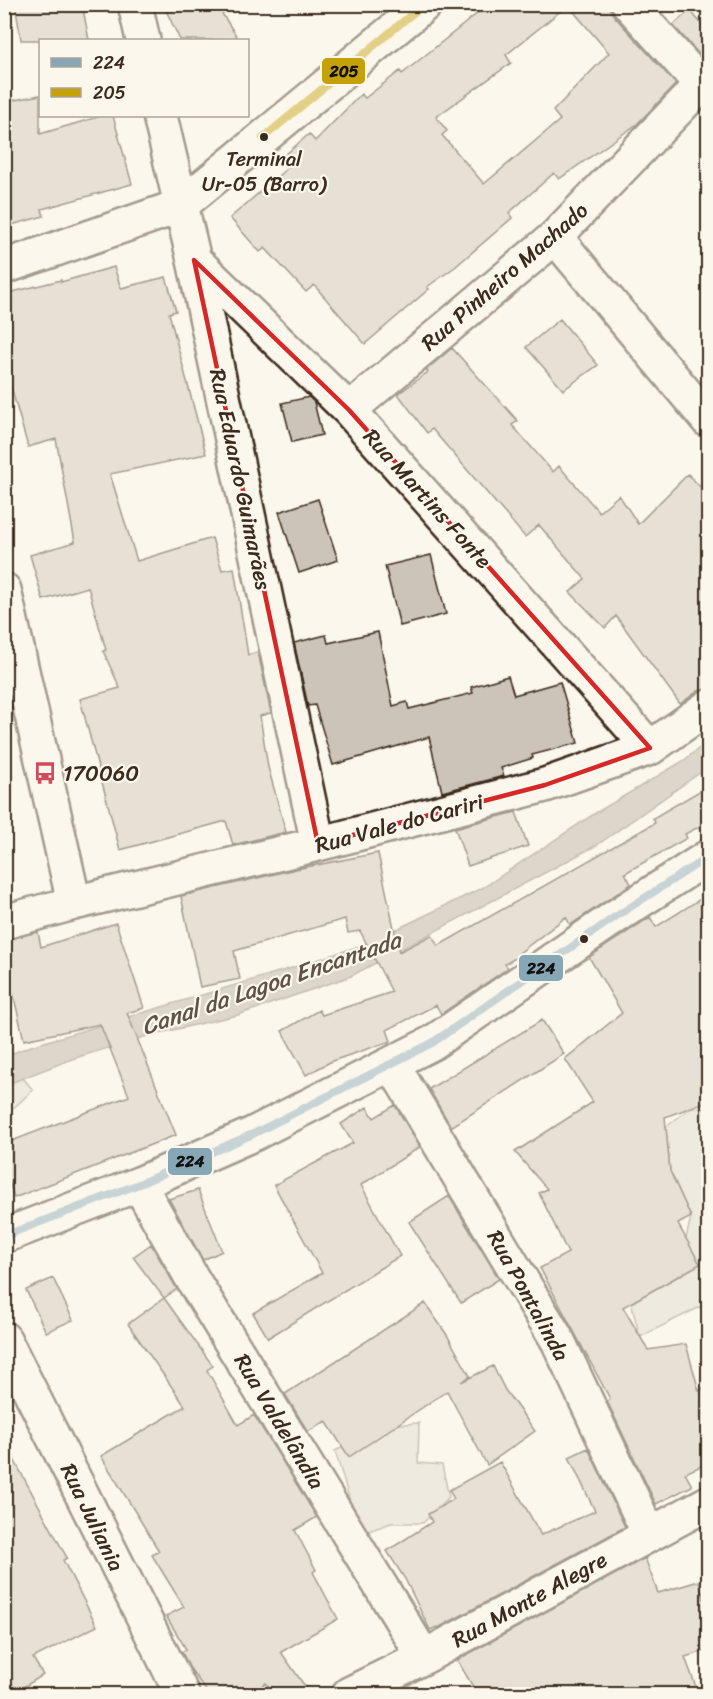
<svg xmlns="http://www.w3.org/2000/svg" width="713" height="1699" viewBox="0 0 713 1699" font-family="Sriracha,sans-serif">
<rect width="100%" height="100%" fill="#fbf7ec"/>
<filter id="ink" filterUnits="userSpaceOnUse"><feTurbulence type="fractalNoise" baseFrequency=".0167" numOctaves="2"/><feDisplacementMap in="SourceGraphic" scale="12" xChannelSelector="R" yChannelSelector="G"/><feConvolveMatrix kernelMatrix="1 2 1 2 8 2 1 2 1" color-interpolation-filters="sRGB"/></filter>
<g filter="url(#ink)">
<path fill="#dfd9ce" stroke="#8d8276" stroke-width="1.5" d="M23,1078L33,1090L5,1116V1085Z
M690,1108L708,1109V1303L640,1337L631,1303L700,1264L686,1239L691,1217L670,1171L666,1127Z
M419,1423L418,1463L442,1465L449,1497L423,1523H391L360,1534L335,1451L390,1425Z"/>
<path fill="#b6aea2" stroke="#85796d" stroke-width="1.5" d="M708,741V767L597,845L351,976L238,1015L147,1036L72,1059L5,1085V1056L31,1046L282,971L366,944L484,887L594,814L683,761Z"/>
<path fill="#ccc4b9" stroke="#3b2a1e" stroke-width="1.5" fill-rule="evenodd" d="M15,4H82L89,40H21Z
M163,4H216L239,40H180Z
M489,4H607L615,17L676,84L637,124L559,179L554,173L509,213L512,218L455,267L427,287L429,289L365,344L314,285L306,292L265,248L260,252L230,218L293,163L285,155L309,134L315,141L361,94L365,98L400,71L402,74ZM568,5L609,53L553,111L560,120L484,184L442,135L447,131L436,117L511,63L506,55Z
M690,10L708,32V61L707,63L673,25Z
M40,95V134L101,116H113L132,184L42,209L44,216L4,227V102Z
M114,267L121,288L166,277L176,311L169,313L206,454L110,474L137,561L212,538L222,570L234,568L248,655L258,652L271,713L260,716L268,767L286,832L233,845L226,821L120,850L80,699L120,688L103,651L106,650L88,587L43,600L30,555L75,542L56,439L28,447L4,362V294L61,280V282Z
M560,319L598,365L563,390L526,347Z
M452,348L518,421L512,425L553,472L559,466L599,512L619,495L638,524L688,474L708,495V689L698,691L680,704L616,616L605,628L570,592L585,579L539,525L525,537L432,429L427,433L398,394L428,372L426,370Z
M309,397L314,402L322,435L292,442L282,403Z
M318,499L338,560L299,573L279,512Z
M431,555L446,614L400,626L385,566Z
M378,632L393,706L407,702L409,709L473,693L471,687L508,676L514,695L560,682L578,743L532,755L533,758L501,768L504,776L442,792L429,737L333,765L315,705L308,706L294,643L326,635L328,643Z
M708,786V822L685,834L687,838L625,873L631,884L570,925L566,917L518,954L519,956L505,964L508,968L441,1014L436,1005L387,1030L391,1041L332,1061L306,1075L282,1031L319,1010L322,1015L392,992L360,931L348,933L345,919L234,951L240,979L200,987L181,896L296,869L378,853L399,952L432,935L438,946L655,823L653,818Z
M516,812L528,846L468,866L455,828Z
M708,894V1101L665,1117L670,1171L691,1217L678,1224L700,1264L623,1307L648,1350L686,1344L699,1391L708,1384V1463L685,1473L692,1486L656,1504L607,1401L610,1399L540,1268L568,1253L539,1193L547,1189L515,1152L593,1102L565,1059L622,1013L589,957L650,917L656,927Z
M116,923L144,1008L127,1013L176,1135L14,1198L4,1165V1144L129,1096L100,1024L24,1040L4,955V940L38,932L41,947Z
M542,1020L564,1054L451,1127L429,1089Z
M395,1105L420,1147L361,1185L400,1256L268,1338L253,1313L322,1273L274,1185L353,1143L341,1124L367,1107L374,1118Z
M198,1190L222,1251L203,1260L169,1199Z
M449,1196L499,1279L461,1303L409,1222Z
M151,1244L177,1289L164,1298L133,1257Z
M53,1278L73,1320L46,1332L26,1290Z
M164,1298L213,1366L207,1370L238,1425L254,1415L317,1517L295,1530L316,1570L313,1572L338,1619L281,1652L311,1695H275L266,1683L247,1695H209L189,1667L182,1652L186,1649L166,1616L184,1607L152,1555L159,1551L101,1456L185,1406L128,1324Z
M425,1303L447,1335L470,1376L461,1382L493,1366L505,1390L535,1431L487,1465L447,1391L349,1457L326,1421L308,1432L285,1394Z
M4,1441L67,1558L63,1560L97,1626L33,1658L43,1675L11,1695H4Z
M588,1448L625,1527L438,1628L437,1627L430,1630L405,1579L387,1551L432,1522L428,1514L454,1499L449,1490L500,1462L541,1535L595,1511L569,1457Z
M645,1558L658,1593L699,1581L708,1614V1650L685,1657L699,1695H478L457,1660Z"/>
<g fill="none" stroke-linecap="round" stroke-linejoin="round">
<g stroke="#3b2a1e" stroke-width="38">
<path id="minor" d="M135,4L143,40
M629,4L708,92
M160,116L194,260L318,844
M555,237L708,420
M194,260L349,410L650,748
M349,410L555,237L702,84
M4,590L74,903
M4,922L74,903L318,844L545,785L650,748L708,707
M392,1064L558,1341L649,1534
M139,1184L193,1280L424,1657
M4,1339L182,1694
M349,1694L424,1657L708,1503"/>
</g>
<g stroke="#3b2a1e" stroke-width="38">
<path id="major" d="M4,267L180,206L425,4
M4,1236L139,1184L253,1134L432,1043L615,917L708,857"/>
</g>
<use href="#minor" stroke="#fbf7ec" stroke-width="33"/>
<use href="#major" stroke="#fbf7ec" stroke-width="33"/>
<g stroke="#fbf7ec" stroke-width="12">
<path id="bus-1" d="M4,1236L139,1184L253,1134L432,1043L615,917L708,857"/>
</g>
<g stroke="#fbf7ec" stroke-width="12">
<path id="bus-2" d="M263,138L424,4"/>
</g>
<use href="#bus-1" stroke="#87a7b6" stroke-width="8"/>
<use href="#bus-2" stroke="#c4a009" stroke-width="8"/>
</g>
</g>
<path d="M0 0H713V1699H0ZM194,260L349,410L650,748L545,785L318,844Z" fill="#fbf7ec" fill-opacity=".55" fill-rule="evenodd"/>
<path fill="none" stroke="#d62828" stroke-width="4.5" stroke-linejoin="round" d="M194,260L349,410L650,748L545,785L318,844Z"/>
<defs>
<g id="bus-bare" transform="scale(1.8)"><path d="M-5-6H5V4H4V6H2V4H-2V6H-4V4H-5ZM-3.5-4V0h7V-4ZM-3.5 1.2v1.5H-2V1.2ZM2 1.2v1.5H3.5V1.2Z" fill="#d1495b" stroke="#fbf7ec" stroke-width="2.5" paint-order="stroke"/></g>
</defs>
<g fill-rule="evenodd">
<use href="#bus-bare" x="45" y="773"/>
</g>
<g fill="#3b2a1e" stroke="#fbf7ec" stroke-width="2">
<circle cx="264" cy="137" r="5"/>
<circle cx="584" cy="939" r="5"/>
</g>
<g text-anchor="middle" stroke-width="4.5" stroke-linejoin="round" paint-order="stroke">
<g font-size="20" fill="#3b2a1e" stroke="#fbf7ec">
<text x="264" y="166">Terminal<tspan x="264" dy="25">Ur-05 (Barro)</tspan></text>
</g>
<g font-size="22" fill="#3b2a1e" stroke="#fbf7ec">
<text transform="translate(504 276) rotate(-41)" y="8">Rua Pinheiro Machado</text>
<text transform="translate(241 479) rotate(78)" y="8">Rua Eduardo Guimarães</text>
<text transform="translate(428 498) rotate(48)" y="8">Rua Martins Fonte</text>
<text transform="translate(399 823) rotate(-15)" y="8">Rua Vale do Cariri</text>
<text transform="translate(529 1295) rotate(61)" y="8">Rua Pontalinda</text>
<text transform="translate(280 1421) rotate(59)" y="8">Rua Valdelândia</text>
<text transform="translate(93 1517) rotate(64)" y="8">Rua Juliania</text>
<text transform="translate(529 1599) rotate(-29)" y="8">Rua Monte Alegre</text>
</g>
<g font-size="22" fill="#3b2a1e" stroke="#fbf7ec" text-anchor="start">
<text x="63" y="781">170060</text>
</g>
<g font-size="24" font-style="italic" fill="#605246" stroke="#fbf7ec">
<text transform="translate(271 983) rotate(-19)" y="8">Canal da Lagoa Encantada</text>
</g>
</g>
<g stroke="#fbf7ec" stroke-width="2">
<rect x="321" y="57" width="45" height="28" rx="6" fill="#c4a009"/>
<rect x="518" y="954" width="46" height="28" rx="6" fill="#87a7b6"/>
<rect x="167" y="1147" width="46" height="29" rx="6" fill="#87a7b6"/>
</g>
<g font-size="16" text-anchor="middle" font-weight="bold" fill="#111">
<text x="344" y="77">205</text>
<text x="541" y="974">224</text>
<text x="190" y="1167">224</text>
</g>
<rect width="713" height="1699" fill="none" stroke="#fbf7ec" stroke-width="24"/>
<rect x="12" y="12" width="689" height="1675" fill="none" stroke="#3b2a1e" stroke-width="2" filter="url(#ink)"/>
<rect x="39" y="39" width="210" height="78" fill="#fbf7ec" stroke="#aea59a" stroke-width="1.5"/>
<rect x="51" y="58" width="30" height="9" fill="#87a7b6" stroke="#aea59a" stroke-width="1.5"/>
<text x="93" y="69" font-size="18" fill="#3b2a1e">224</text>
<rect x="51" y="88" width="30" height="9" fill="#c4a009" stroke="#aea59a" stroke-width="1.5"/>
<text x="93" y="99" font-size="18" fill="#3b2a1e">205</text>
</svg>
